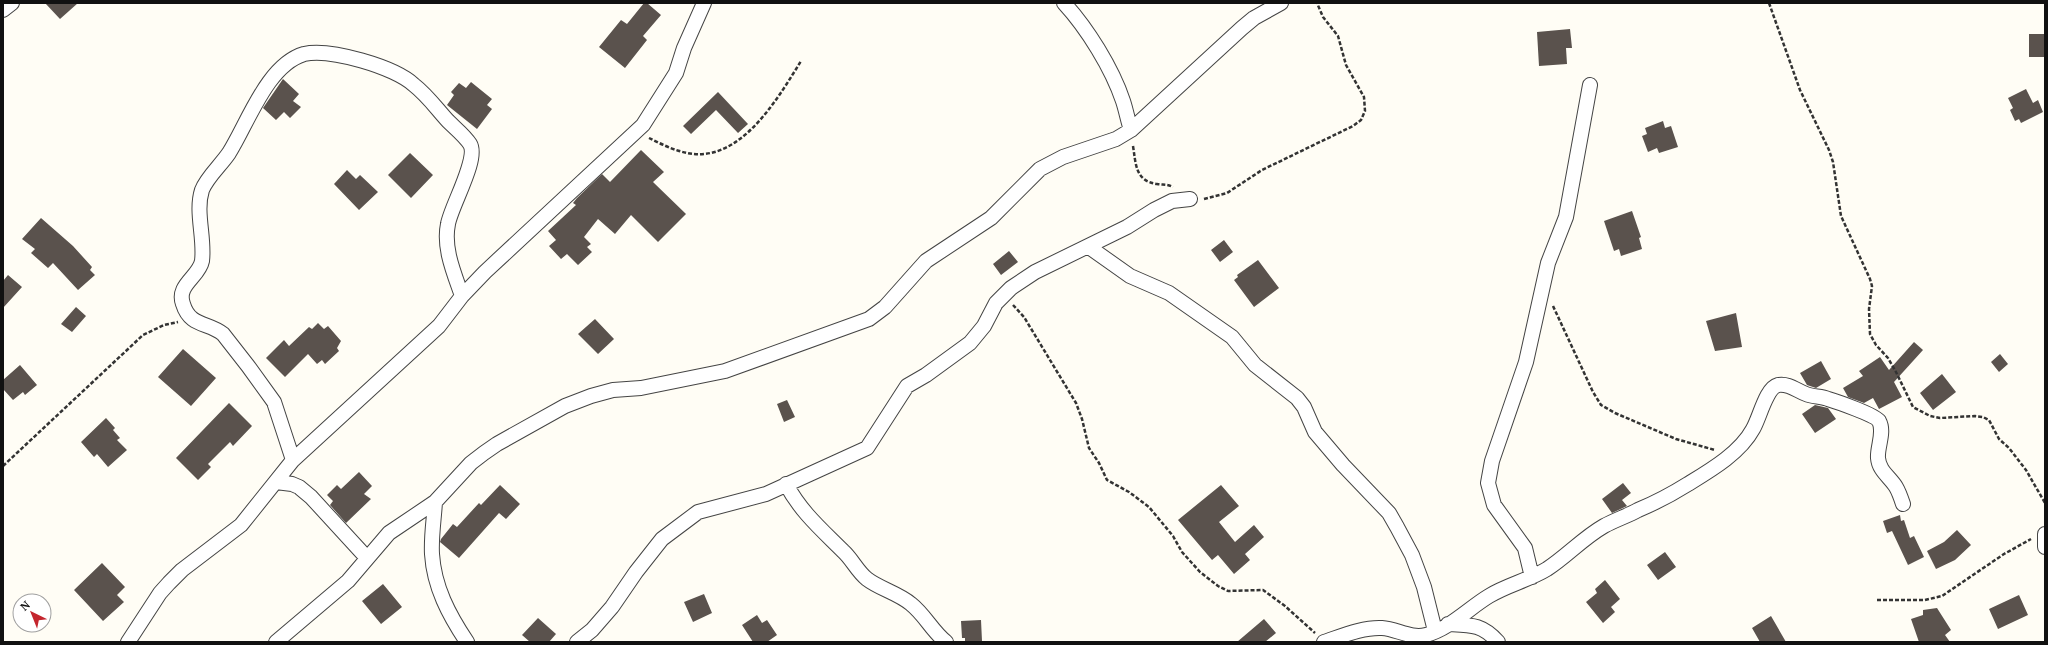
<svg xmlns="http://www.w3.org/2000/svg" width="2048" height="645" viewBox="0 0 2048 645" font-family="'PT Serif',serif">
<rect width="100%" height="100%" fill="#fffdf5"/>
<path fill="#5a524d" d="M45,3H78L60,19Z
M644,3H647L661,15L643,36L647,40L625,68L599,47L621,20L627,24Z
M1570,29L1572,48H1566L1567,64L1539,66L1537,32Z
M2029,34H2045V57H2029Z
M283,79L299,94L293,101L301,107L290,118L284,112L276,120L263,108Z
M471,82L492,99L487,105L492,109L477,129L447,105L454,95L451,92L459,83L466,88Z
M2026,89L2033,103L2038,100L2043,112L2021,123L2019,119L2015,121L2010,110L2013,108L2008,98Z
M718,92L748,124L738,133L716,110L691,134L683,126Z
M1663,121L1665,128L1671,126L1678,147L1659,153L1657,148L1648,152L1642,136L1647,134L1645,128Z
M641,150L664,172L653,182L686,214L658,242L631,215L615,234L598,219L584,237L591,244L587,247L592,252L578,265L567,254L561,259L549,246L556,240L548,231L576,205L573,203L577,198L602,174L610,182Z
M410,153L433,175L411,198L388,175Z
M347,170L356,179L360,175L378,192L359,210L334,184Z
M1632,211L1641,237L1639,238L1642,249L1621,256L1619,249L1614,251L1604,221Z
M41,218L73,246L92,267L90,270L95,275L78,290L53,263L48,268L31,253L35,249L22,239Z
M1224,240L1233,252L1220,262L1211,250Z
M1009,251L1018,262L1001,275L993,264Z
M1258,260L1279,288L1254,307L1234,280L1238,277L1237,275Z
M8,275L22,287L3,308V281Z
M76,307L86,316L72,332L61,324Z
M1736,313L1742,347L1715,351L1706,321Z
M595,319L614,339L598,354L578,334Z
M318,323L324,329L328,326L341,341L337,348L339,351L325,364L322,360L317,364L308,354L285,377L266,358L284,340L289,346L309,327L312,329Z
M1914,342L1923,350L1894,382L1902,397L1879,409L1873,398L1864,403L1848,397L1843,388L1863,376L1859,371L1880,357L1889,370Z
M183,349L216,378L191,406L158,377Z
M2000,354L2008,364L1999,372L1991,362Z
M1821,361L1831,379L1816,388L1807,385L1800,373Z
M20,365L37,385L25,395L23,392L13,400L3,389V380Z
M1942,374L1956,392L1933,410L1920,393Z
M787,400L795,417L784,422L777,404Z
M229,403L252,426L233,446L230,442L208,464L211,467L198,480L176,458Z
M1815,405L1828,408L1836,419L1815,433L1802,414Z
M106,418L115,428L113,430L120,438L117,440L127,450L108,467L97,454L94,457L81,442Z
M359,472L372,486L364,494L371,499L346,523L330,505L333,501L327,495L337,485L341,489Z
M1623,483L1631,493L1622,500L1627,506L1612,513L1602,499Z
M500,485L520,504L506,519L499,513L459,558L440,542L441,539L453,524L457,527L479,503L481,505Z
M1221,485L1239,506L1219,522L1235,542L1254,525L1264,537L1245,554L1250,560L1234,574L1218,555L1212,560L1178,520Z
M1900,515L1901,521L1904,520L1910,538L1914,536L1924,557L1908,565L1892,531L1887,533L1883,521Z
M1957,530L1971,545L1955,560L1936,569L1927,551L1944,542Z
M1665,552L1676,567L1658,580L1647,565Z
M102,563L125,587L117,595L124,602L103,621L74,590Z
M1605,580L1620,599L1611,607L1615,612L1603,623L1586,602L1597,593L1595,589Z
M383,584L402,607L381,624L362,601Z
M704,594L712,613L693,622L684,602Z
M2019,595L2028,615L1998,629L1989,609Z
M1937,608L1951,630L1945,635L1950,642H1919L1911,619L1923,615V610Z
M757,615L762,623L767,620L777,635L767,642H753L742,625Z
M1771,616L1786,642H1760L1752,628Z
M538,618L556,634L549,642H530L522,635Z
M1264,619L1276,633L1265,642H1237Z
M981,620L982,641L965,642V638H962L961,621Z"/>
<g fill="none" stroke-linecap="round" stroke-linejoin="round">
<g stroke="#444" stroke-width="16">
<path id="street" d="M1064,3C1087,28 1112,68 1123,101C1126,110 1128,121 1131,130
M3,10L12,3
M1089,247L1130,276L1169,293L1232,337L1255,365L1297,398L1304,407L1315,432L1343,465L1389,513L1397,527L1412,555L1424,587L1435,631
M293,460L274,402L248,366L223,334C208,322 190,327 183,304C176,285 199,277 202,261C205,238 195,212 202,190C207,177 221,165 229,153C248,123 267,65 304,54C330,48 395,67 414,85C427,95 437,109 448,121C455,128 465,136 470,144C479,159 451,206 448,224C443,248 454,273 462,296
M276,482L292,484L299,487L311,497L367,558
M786,484C801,512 821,529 843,551C852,559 857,571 867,579C880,589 898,593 911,604C925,615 932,631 946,642
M2045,534V547
M1532,577L1525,548L1494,505L1488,483L1492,461L1526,362L1548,263L1566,217L1590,85
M1448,624C1471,625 1482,624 1498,642
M128,642L160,593L169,583L182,570L241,525L293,460L439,326L462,296L485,272L643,125L676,73L684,48L704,3
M276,642L348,581L389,533L435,502
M467,642C449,615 434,587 432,554C431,537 434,519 435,502L471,463L484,453L497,444L565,406L591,396L613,390L641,388L725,371L869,319L885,307L926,261L991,218L1040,169L1063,157L1116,139L1131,130L1242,28L1254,18L1281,3
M577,642L592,630L612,607L636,572L662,539L698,512L766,494L867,448L907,386L926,375L970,343L984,326L996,303L1011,288L1035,272L1127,227L1154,210L1172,201L1190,199
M1324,642C1342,636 1363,627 1382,628C1397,629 1411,639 1426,635C1449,629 1469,608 1489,596C1507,585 1529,580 1547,569C1567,556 1583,538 1604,526C1615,520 1627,516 1638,510C1655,503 1672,494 1688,484C1711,470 1740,453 1753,429C1760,417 1766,388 1778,385C1789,383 1797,391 1806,394C1813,397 1821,396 1828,399C1838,402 1875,415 1879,421C1885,432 1877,447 1878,458C1879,471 1890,477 1896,487C1899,492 1901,498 1903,504"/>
</g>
<path stroke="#333" stroke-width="2.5" stroke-dasharray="4 2" stroke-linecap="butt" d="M1769,3L1800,90L1829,150L1833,162L1841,216L1870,279L1872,286L1869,309L1870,334L1876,345L1888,358L1896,372L1913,407L1930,416L1940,418L1975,416L1983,417L1989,420L1999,439L2009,448L2026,470L2045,503
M649,138C665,146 685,156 704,154C748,150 780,95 801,61
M1133,146C1136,164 1135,181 1157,184C1163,185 1168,184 1173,187
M1204,199L1227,193L1262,170L1353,126L1361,120L1365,111L1364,97L1346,65L1338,36L1323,17L1317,3
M1013,305L1024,317L1076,403L1082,419L1089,448L1099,463L1107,480L1129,492L1149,507L1173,536L1182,552L1200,572L1218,586L1228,591L1263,590L1285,606L1315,633
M1553,306L1593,392L1601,405L1615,413L1676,439L1715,450
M3,466L143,335L164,325L178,322
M1877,600H1925L1942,596L2004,554L2031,539"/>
<use href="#street" stroke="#fff" stroke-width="14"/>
</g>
<rect width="2048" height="645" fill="none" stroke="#111111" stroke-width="8"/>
<g transform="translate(32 613) rotate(317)"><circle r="19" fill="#ffffff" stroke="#a0a0a0"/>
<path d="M0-3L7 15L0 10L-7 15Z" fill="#c4262e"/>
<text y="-6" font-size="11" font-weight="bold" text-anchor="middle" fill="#111111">N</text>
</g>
</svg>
